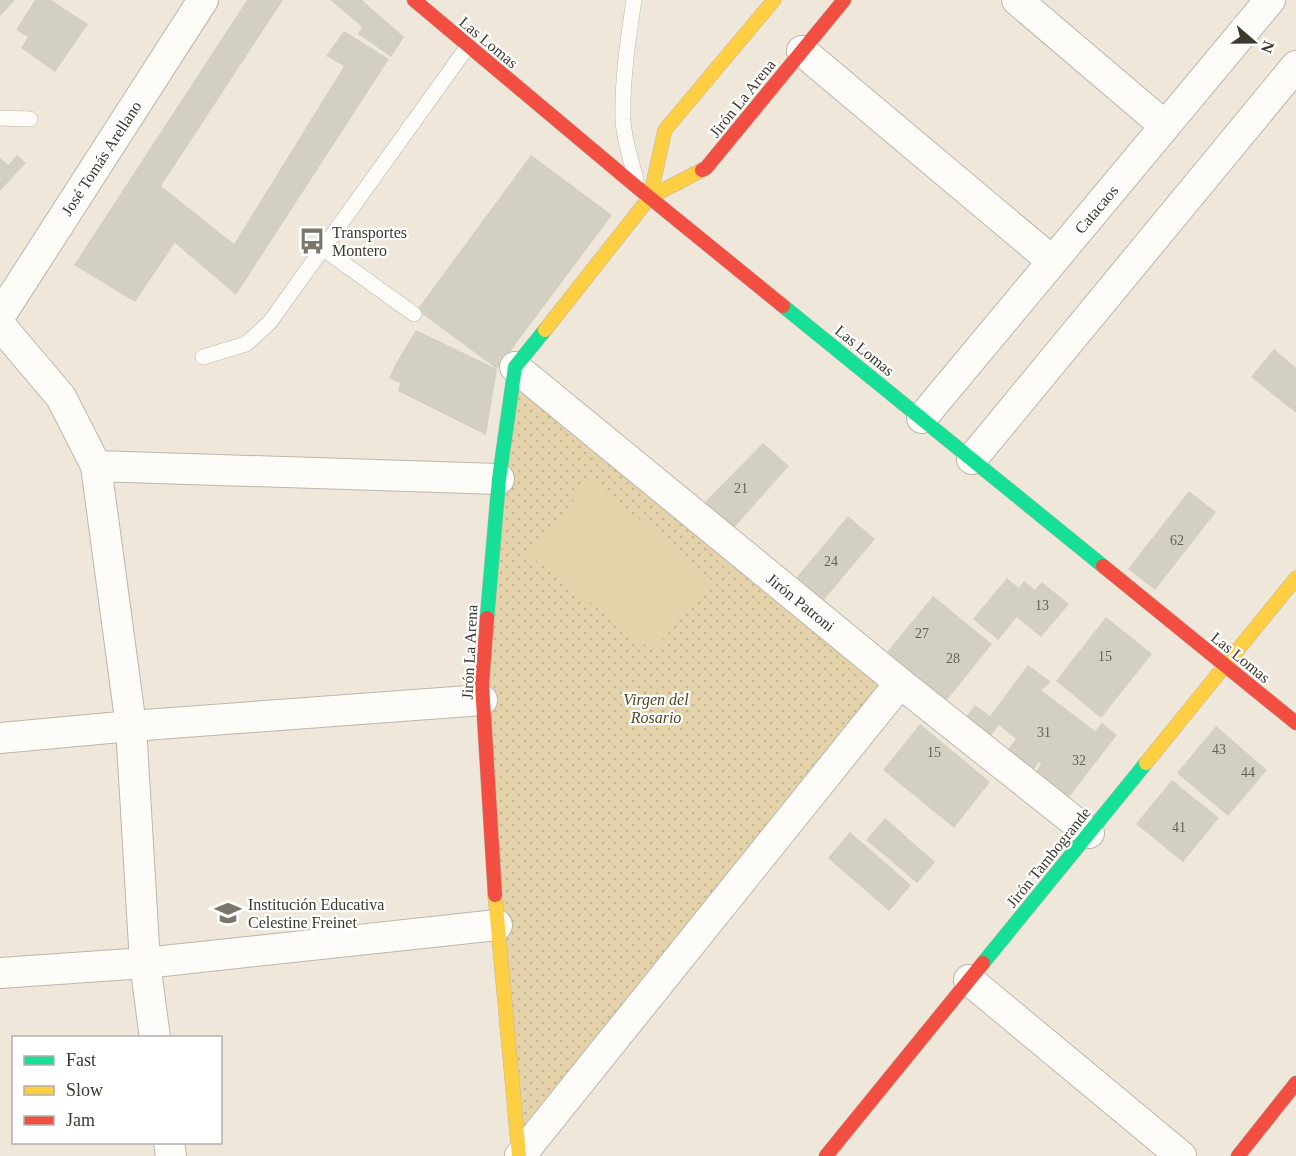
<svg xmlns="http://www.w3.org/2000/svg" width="1296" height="1156" viewBox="0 0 1296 1156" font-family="'Times New Roman',serif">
<defs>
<pattern id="grass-dots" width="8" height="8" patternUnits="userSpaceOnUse" patternTransform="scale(1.5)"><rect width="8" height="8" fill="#e3d2aa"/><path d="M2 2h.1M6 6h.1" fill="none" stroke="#c4b593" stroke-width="1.8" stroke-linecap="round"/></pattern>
</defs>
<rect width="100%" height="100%" fill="#efe8da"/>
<path fill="url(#grass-dots)" d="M515,367L900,683L520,1156L482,700Z"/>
<path fill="#e3d2aa" d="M591,479L713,581L653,651L529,555Z"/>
<path fill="#d4cfc3" d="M0,0H15L0,16Z
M35,0H51L88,24L55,72L21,48L28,37L16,30Z
M247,0H283L161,186L234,244L344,66L326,56L344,31L389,59L236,295L175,243L135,302L74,265Z
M330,0H362L404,37L391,57L358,34L362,27Z
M17,155L26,163L0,191V157L8,165Z
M531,155L612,215L497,369L417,310Z
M416,330L497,369L486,435L398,391L400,383L389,378L396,363Z
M1274,349L1296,368V413L1251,377Z
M763,443L789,466L732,530L702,505Z
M1189,491L1216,512L1155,590L1128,569Z
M848,516L875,539L823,601L796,578Z
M1007,578L1019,588L1024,581L1035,590L1042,582L1069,604L1041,637L1017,617L998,640L973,619Z
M933,596L992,644L943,705L884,656Z
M1106,617L1152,654L1101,718L1056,681Z
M1028,665L1051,682L1041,690L1095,731L1102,723L1117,735L1066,801L1033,775L1041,764L1039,762L1031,773L1005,753L1016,739L999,725L985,743L961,724L975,705L990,716Z
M920,724L990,782L954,828L883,770Z
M1216,726L1267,770L1228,816L1177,773Z
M1172,780L1219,818L1183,862L1136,824Z
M885,818L935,862L917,883L866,840Z
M850,832L911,885L889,911L828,858Z"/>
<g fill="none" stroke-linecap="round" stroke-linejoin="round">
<g stroke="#bcb6ab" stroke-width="16">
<path id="lane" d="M634,0C628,39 622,80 623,120C624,140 631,160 636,179
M0,118L30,119
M322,248L414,314
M203,357L246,344L270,322L468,46"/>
</g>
<g stroke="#bcb6ab" stroke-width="32">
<path id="street" d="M1017,0L1165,126
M802,51L1052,261
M0,316L203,0
M0,325L61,397L96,466L131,726L145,963L155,1038
M515,367L900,683L1089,833
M922,418L1270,0
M972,459L1296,66
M96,466L499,479
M0,738L131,726L482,700
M0,973L145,963L497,925
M969,980L1181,1156
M169,1142L171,1156
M520,1156L900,683"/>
</g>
<g stroke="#bcb6ab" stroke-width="15">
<path id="fast" d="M783,306L1103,566
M487,618L499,479L515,367L545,330
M983,963L1146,763"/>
</g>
<g stroke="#bcb6ab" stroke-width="15">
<path id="slow" d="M650,197L665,130L774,0
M545,330L650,197L702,170
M1146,763L1296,578
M495,895L519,1156"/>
</g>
<g stroke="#bcb6ab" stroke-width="15">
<path id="jam" d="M414,0L638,188L783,306
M702,170L706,168L844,0
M1103,566L1296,723
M487,618L482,684L495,895
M826,1156L983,963
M1238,1156L1296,1083"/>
</g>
<use href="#lane" stroke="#fdfcf9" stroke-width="15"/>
<use href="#street" stroke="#fdfcf9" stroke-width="30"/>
<use href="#fast" stroke="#16e098" stroke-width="14"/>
<use href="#slow" stroke="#ffcf43" stroke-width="14"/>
<use href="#jam" stroke="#f24e42" stroke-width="14"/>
</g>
<defs>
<g id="bus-bare" transform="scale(2.07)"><path d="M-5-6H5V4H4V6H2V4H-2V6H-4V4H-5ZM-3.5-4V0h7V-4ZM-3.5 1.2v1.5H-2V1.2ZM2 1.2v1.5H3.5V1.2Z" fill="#7b766a" stroke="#fff" stroke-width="2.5" paint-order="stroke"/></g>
<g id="school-bare" transform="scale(2.07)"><path d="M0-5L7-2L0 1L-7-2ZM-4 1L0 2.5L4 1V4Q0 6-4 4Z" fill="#7b766a" stroke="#fff" stroke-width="2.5" paint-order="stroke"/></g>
</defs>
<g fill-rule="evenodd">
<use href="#bus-bare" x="312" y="241"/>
<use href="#school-bare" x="228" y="913"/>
</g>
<g text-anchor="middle" stroke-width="4.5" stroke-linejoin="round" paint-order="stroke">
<g font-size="14" fill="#656156">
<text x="741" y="493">21</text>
<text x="1177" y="545">62</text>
<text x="831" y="566">24</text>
<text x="1042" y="610">13</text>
<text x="922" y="638">27</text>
<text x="1105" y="661">15</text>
<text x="953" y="663">28</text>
<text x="1044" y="737">31</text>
<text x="1219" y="754">43</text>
<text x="934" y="757">15</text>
<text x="1079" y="765">32</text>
<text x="1248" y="777">44</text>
<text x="1179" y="832">41</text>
</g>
<g font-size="16" fill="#3d392e" stroke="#fff">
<text transform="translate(489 42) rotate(40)" y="6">Las Lomas</text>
<text transform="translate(742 98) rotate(-51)" y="6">Jirón La Arena</text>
<text transform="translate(101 158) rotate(-57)" y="6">José Tomás Arellano</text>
<text transform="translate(1096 209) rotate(-50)" y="6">Catacaos</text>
<text transform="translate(865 350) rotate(39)" y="6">Las Lomas</text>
<text transform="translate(801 602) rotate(39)" y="6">Jirón Patroni</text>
<text transform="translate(469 652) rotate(-87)" y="6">Jirón La Arena</text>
<text transform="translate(1241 657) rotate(39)" y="6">Las Lomas</text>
<text transform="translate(1048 857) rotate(-51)" y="6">Jirón Tambogrande</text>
</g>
<g font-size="16" fill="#3d392e" stroke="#fff" text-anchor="start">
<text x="332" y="238">Transportes<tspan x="332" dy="18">Montero</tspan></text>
<text x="248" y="910">Institución Educativa<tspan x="248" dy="18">Celestine Freinet</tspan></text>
</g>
<g font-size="16" font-style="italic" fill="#54451e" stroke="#fff">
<text x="656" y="705">Virgen del<tspan x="656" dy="18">Rosario</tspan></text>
</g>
</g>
<rect x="12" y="1036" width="210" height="108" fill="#ffffff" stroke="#b1b0ab" stroke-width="1.5"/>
<rect x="24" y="1056" width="30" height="9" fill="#16e098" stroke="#b1b0ab" stroke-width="1.5"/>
<text x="66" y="1066" font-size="18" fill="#3d392e">Fast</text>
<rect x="24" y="1086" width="30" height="9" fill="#ffcf43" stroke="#b1b0ab" stroke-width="1.5"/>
<text x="66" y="1096" font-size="18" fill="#3d392e">Slow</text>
<rect x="24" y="1116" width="30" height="9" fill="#f24e42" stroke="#b1b0ab" stroke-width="1.5"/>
<text x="66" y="1126" font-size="18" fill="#3d392e">Jam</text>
<g transform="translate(1254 42) rotate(110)" stroke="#ffffff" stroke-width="4.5" paint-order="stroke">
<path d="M0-4.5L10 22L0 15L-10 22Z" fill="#3d392e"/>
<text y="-9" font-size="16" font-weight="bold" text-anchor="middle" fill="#3d392e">N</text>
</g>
</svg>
